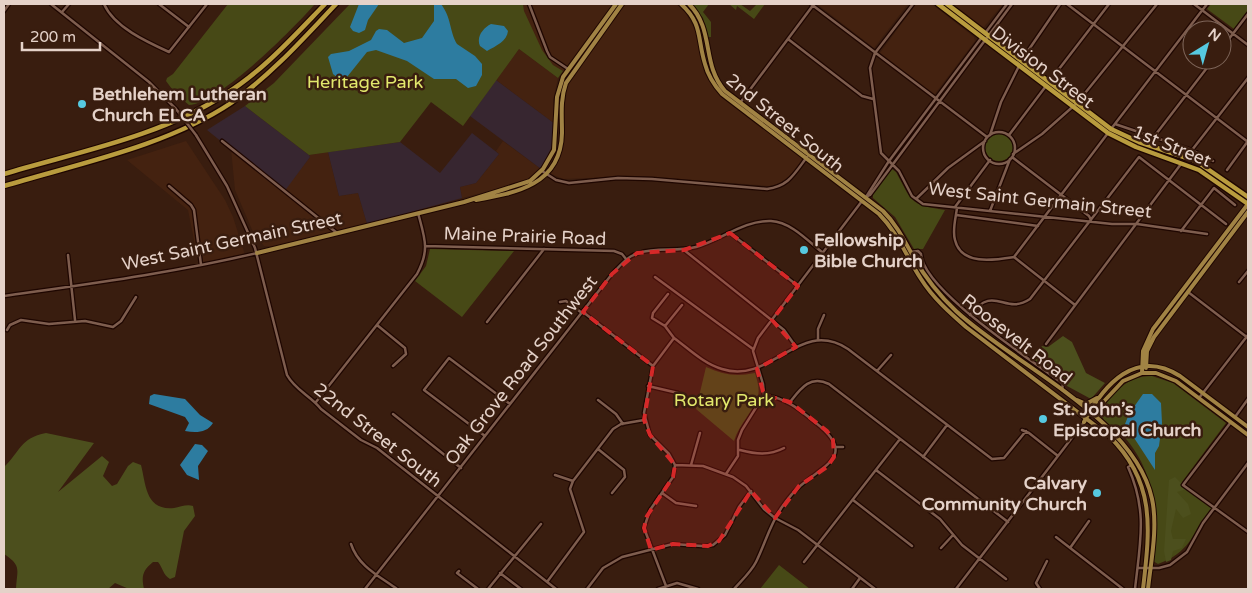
<svg xmlns="http://www.w3.org/2000/svg" width="1252" height="593" viewBox="0 0 1252 593" font-family="'Varela Round',sans-serif">
<rect width="100%" height="100%" fill="#391d0f"/>
<path fill="#442210" d="M523,4H613L563,71L553,65L536,44L525,19Z
M625,4H676L685,12L697,34L704,72L718,93L803,159L789,178L779,184L769,186L642,176L563,179L549,173L559,155L566,86Z
M817,4H908L874,48Z
M916,4H932L974,37L975,41L934,95L880,53Z
M952,4H1003L983,28Z
M519,49L558,78L553,100L555,124L496,80Z
M186,141L225,200L233,217L245,255L199,265L188,210L127,160Z
M503,141L541,169L533,177L521,183L462,198L460,187L476,183L499,154L496,151Z
M231,149L283,192L310,157L309,155L328,152L339,196L358,193L367,224L275,247L264,246L253,232L235,190Z"/>
<path fill="#372630" d="M496,80L555,124L553,144L541,169L470,116Z
M245,106L309,155L310,157L284,192L207,130Z
M472,133L499,154L476,183L460,187L462,198L367,224L358,193L339,196L328,152L400,142L440,173Z"/>
<path fill="#474916" d="M228,4H315C295,27 219,104 189,105L175,93L166,81L167,78L173,74Z
M350,4H523L524,11L542,50L553,65L563,71L558,78L519,49L463,126L431,102L400,142L309,155L245,106L274,83Z
M692,4H709L703,12L711,22V37H708L703,18Z
M729,4H740L750,11L757,4H765L754,19L737,6L736,10Z
M1211,4H1248V10L1234,29L1207,9Z
M985 147a14 14 0 1 1 28 0a14 14 0 1 1-28 0Z
M892,169L896,172C912,201 909,205 945,210L923,249H914L895,217L873,198V193Z
M430,249L514,251L462,317L415,281L426,266Z
M706,367C724,375 736,377 755,373C757,380 760,388 758,396C754,411 739,424 734,441L696,409Z
M1152,376L1173,383L1226,423L1182,482L1211,506V509C1193,534 1189,553 1158,564L1153,561C1155,514 1158,479 1127,440C1119,430 1104,423 1099,413C1113,394 1125,376 1152,376Z
M779,565L810,589H760Z"/>
<path fill="#4c4f1d" d="M1063,336L1072,342L1086,373L1105,383L1091,399L1067,386L1041,364L1032,360L1042,346L1048,347Z
M46,433L94,443L58,492L102,456L109,462L103,476L112,486L117,484L128,466L133,462L141,465C146,484 145,511 174,508C180,507 187,504 193,506L195,516L184,531L175,577L170,579C163,575 163,568 158,562H153C143,570 141,576 144,589H129L115,583L108,589H16C17,569 22,566 4,554V467C20,452 20,438 46,433Z
M1175,477L1187,489L1177,492L1188,504L1191,514L1183,518L1176,509L1171,531L1173,539H1186L1182,548L1173,551L1171,560L1166,562L1164,551L1169,480Z"/>
<path fill="#2d7ca0" d="M359,4H379L368,20L365,30L359,33L353,31L350,27Z
M434,4H441C452,19 449,30 457,44L475,56L482,64V75L476,86L468,88L456,79H434L407,61L376,50L367,52L343,82L333,74L328,57L331,54L349,51L371,40L376,31L379,29L387,30L404,43L422,38L434,21Z
M491,24L504,26L508,31C507,41 496,46 487,51L480,46C476,37 483,28 491,24Z
M154,394L185,399L200,415L213,423C207,433 196,433 185,431L189,423L185,417L149,404L150,396Z
M1143,394H1152L1161,403L1162,423L1159,446L1155,453V470L1125,424L1129,414Z
M195,444L202,445L208,451L198,466L199,480L187,475L180,465Z"/>
<g fill="none" stroke-linecap="round" stroke-linejoin="round">
<g stroke="#1e0600" stroke-width="5">
<path id="minor" d="M51,4L149,82L176,109
M104,4C114,27 147,42 169,52L207,4
M159,4L189,27
M529,4L547,51L550,57L568,69
M811,4L987,137
M913,4L875,53L870,68L881,153L899,171L912,196L923,204L1112,224H1137L1207,234
M1067,4L1248,142
M1194,4L1248,45
M4,11L9,4
M62,12L69,4
M986,32L1007,4
M788,39L862,96L873,99
M1222,48L1248,14
M1021,61L1060,4
M1049,82L1109,4
M740,103L814,4
M1115,124L1192,150L1213,161
M1111,129L1207,4
M983 148a16 16 0 1 1 32 0a16 16 0 1 1-32 0Z
M196,135L227,186L255,248L287,375C295,390 311,396 321,409L361,440L377,448L556,589
M990,135L1001,102L1019,66
M1009,135L1046,86
M1153,138L1213,60
M222,141L337,233
M1013,154L1042,134L1077,103L1157,4
M1012,157L1089,216L1091,220
M1189,158L1192,150L1248,78
M1227,170L1248,141
M542,171L556,180L569,183L618,178L652,179L767,189C789,186 794,174 807,157
M169,186L191,205L194,210L201,265
M866,197L870,195L1012,4
M866,197L889,161L982,37
M916,199L948,168L985,141
M955,207L990,160
M957,208C956,217 952,230 955,240C961,266 995,260 1014,257
M990,211L1010,159
M956,215L1038,226
M1181,231L1214,188L1235,205
M730,233L798,286
M426,246L614,251L622,254L626,259
M684,250L784,330L796,347
M911,252L918,251L921,254C923,291 1034,361 1063,384L1062,390
M68,255L75,320
M1014,257L1108,133
M1014,257L1075,305
M655,277L753,349
M1239,282L1248,271
M1188,292L1248,338
M668,294L653,313L652,318L665,326L674,338
M4,296C88,284 173,273 257,253
M560,302L566,301L582,313
M583,312L653,366
M970,315C995,283 1004,316 1030,299L1139,157L1226,224
M487,322L544,249
M377,325L405,348L406,354L393,366
M665,326L682,305
M7,330L10,325L21,320L49,324L85,321L113,327L121,321L136,297
M818,339V329L824,315
M1046,344L1181,164
M877,371L891,355
M648,386L678,393
M1199,398L1248,335
M598,400L616,414L623,424
M316,402L417,274C430,250 425,239 418,213
M790,402C801,388 810,375 829,384L1008,522
M393,414L461,468
M1235,417L1248,399
M1231,422L1183,485L1248,532
M1022,430L1029,433L1058,456
M485,436L424,390L449,358L510,404
M835,447H843
M598,449L624,470L625,477L612,493
M740,450C755,454 769,456 784,448
M923,457L947,425
M675,465L669,454L650,435L644,413L653,366L674,338C689,349 704,364 722,369C772,385 799,317 848,349L992,459L1004,458L1026,431
M675,465L703,466L733,477L746,486L764,509L775,518L798,530L875,589
M691,465L700,433
M1132,465L1128,467C1148,511 1140,543 1135,589
M876,470L940,519L962,545L1006,579
M726,474L738,456V440L742,430L764,395L763,384L753,351L758,338L862,201
M555,475L573,481
M662,493L676,503L696,506
M853,500L912,546
M1056,537L1123,589
M351,544C358,566 379,576 397,589
M941,548L953,535
M1070,548L1089,521
M804,562L900,439
M1138,568H1159L1170,565L1187,552L1203,523L1248,463
M459,571L457,573L478,589
M500,573L521,589
M547,582L584,532L570,489L573,481L613,429L621,424L644,420
M666,586L644,528L650,510L673,477L675,465
M365,589L612,274C620,266 627,256 639,253C657,247 677,252 696,247C721,240 744,220 771,221C791,222 808,241 823,253
M488,589L541,524
M587,589L603,568L622,557L673,544L702,546L713,545L725,535L739,507L751,491
M658,589L677,583L698,589
M734,589C741,581 751,572 756,562C765,544 770,524 782,507C787,500 792,493 799,487C823,465 858,456 816,423C799,409 786,398 764,395
M852,589L860,578
M956,589L1084,422
M1040,589L1036,583L1047,561"/>
</g>
<g stroke="#1e0600" stroke-width="6">
<path id="major" d="M681,4C703,24 697,38 705,64C708,76 714,85 722,94L879,214C898,233 906,256 921,279C933,298 950,313 966,327L1109,436C1156,482 1150,528 1143,589
M689,4C715,30 701,64 725,91L883,211C897,225 904,240 914,258C925,277 940,296 956,311C1014,365 1135,418 1152,499C1158,527 1151,561 1148,589
M476,200C516,193 561,185 562,133C562,116 560,100 566,83L622,4
M257,253L464,202L530,181L543,169L554,150L557,97L563,77L616,4
M1146,368L1147,351L1154,337L1248,212
M1142,373L1143,351L1153,329L1248,204
M1077,400L1086,404L1097,398
M1091,415L1123,381L1142,373H1156L1176,381L1248,435
M1084,422C1104,384 1136,348 1180,376L1248,427"/>
</g>
<g stroke="#1e0600" stroke-width="7">
<path id="highway" d="M938,4L1108,133L1136,147L1199,170L1248,204
M947,4L1111,129L1139,142L1196,161L1248,197
M4,174C77,152 159,137 224,95C263,71 293,37 325,4
M4,186C77,164 167,146 231,103C271,75 303,39 336,4"/>
</g>
<use href="#minor" stroke="#7e5d4e" stroke-width="2.5"/>
<use href="#major" stroke="#a18344" stroke-width="4"/>
<use href="#highway" stroke="#b99c3e" stroke-width="4.5"/>
<g stroke="#1e0600" stroke-width="5" stroke-linecap="butt">
<path id="minor-bridge" d="M176,109L196,135"/>
</g>
<use href="#minor-bridge" stroke="#7e5d4e" stroke-width="2.5"/>
</g>
<path fill="#d62828" fill-opacity="0.2" stroke="#d62828" stroke-width="4" stroke-dasharray="10 6" stroke-linejoin="round" d="M730,233L798,286L772,320L796,347L757,369L764,395L790,402L827,431L833,440L834,457L827,467L799,486L775,518L751,491L719,541L708,546L673,544L651,550L644,528L647,516L673,477L675,465L650,435L644,420L653,366L583,312L612,274L637,253L684,250Z"/>
<g fill="#56c9e0" stroke="#391d0f" stroke-width="2">
<circle cx="82" cy="104" r="5"/>
<circle cx="804" cy="250" r="5"/>
<circle cx="1043" cy="419" r="5"/>
<circle cx="1097" cy="493" r="5"/>
</g>
<g text-anchor="middle" stroke-width="5" stroke-linejoin="round" paint-order="stroke">
<g font-size="18" fill="#e5d2c9" stroke="#391d0f">
<text transform="translate(1043 67) rotate(37)" y="6">Division Street</text>
<text transform="translate(785 123) rotate(39)" y="6">2nd Street South</text>
<text transform="translate(1172 146) rotate(22)" y="6">1st Street</text>
<text transform="translate(1040 200) rotate(6)" y="6">West Saint Germain Street</text>
<text transform="translate(525 236) rotate(2)" y="6">Maine Prairie Road</text>
<text transform="translate(232 241) rotate(-12)" y="6">West Saint Germain Street</text>
<text transform="translate(1017 339) rotate(38)" y="6">Roosevelt Road</text>
<text transform="translate(521 370) rotate(-52)" y="6">Oak Grove Road Southwest</text>
<text transform="translate(378 435) rotate(38)" y="6">22nd Street South</text>
</g>
<g font-size="18" fill="#e2e86c" stroke="#391d0f">
<text x="365" y="88">Heritage Park</text>
<text x="724" y="406">Rotary Park</text>
</g>
<g font-size="18" font-weight="bold" fill="#e5d2c9" stroke="#391d0f" text-anchor="start">
<text x="92" y="100">Bethlehem Lutheran<tspan x="92" dy="21">Church ELCA</tspan></text>
<text x="814" y="246">Fellowship<tspan x="814" dy="21">Bible Church</tspan></text>
<text x="1053" y="415">St. John’s<tspan x="1053" dy="21">Episcopal Church</tspan></text>
<text x="1087" y="489" text-anchor="end">Calvary<tspan x="1087" dy="21">Community Church</tspan></text>
</g>
</g>
<rect width="1252" height="593" fill="none" stroke="#e5d2c9" stroke-width="10"/>
<g transform="translate(1207 45) rotate(37)"><circle r="24" fill="#391d0f" stroke="#7e6559"/>
<path d="M0-4L9 19L0 12L-9 19Z" fill="#56c9e0"/>
<text y="-8" font-size="14" font-weight="bold" text-anchor="middle" fill="#e5d2c9">N</text>
</g>
<path d="M22 42v8h78v-8" fill="none" stroke="#e5d2c9" stroke-width="2.5"/>
<text x="30" y="42" font-size="15" fill="#e5d2c9" stroke="#391d0f" stroke-width="4" paint-order="stroke">200 m</text>
</svg>
